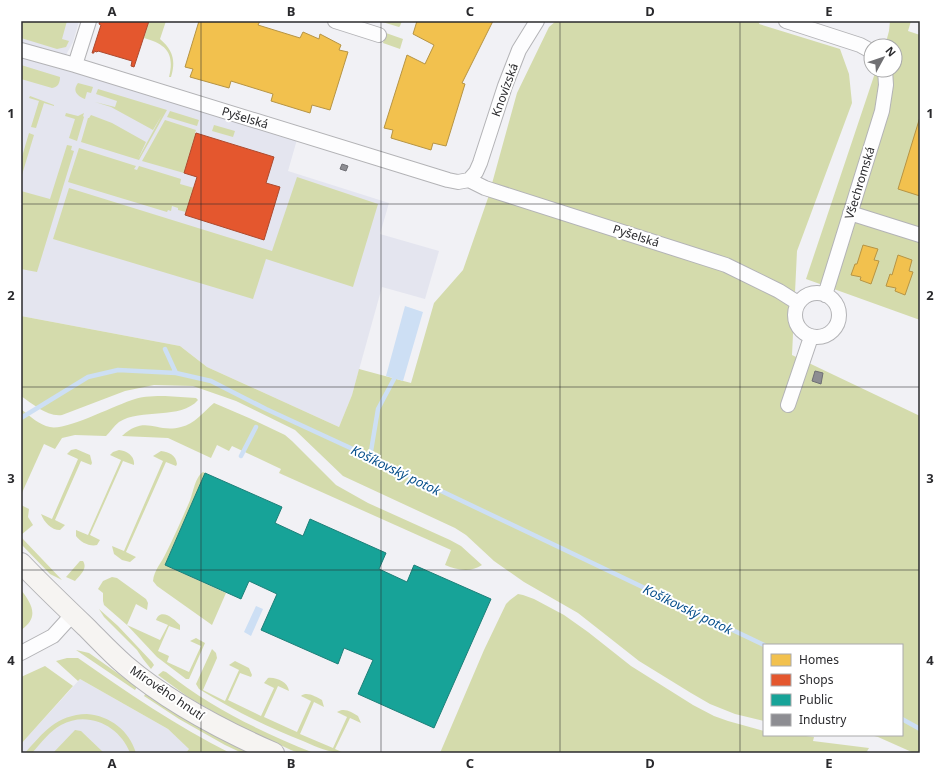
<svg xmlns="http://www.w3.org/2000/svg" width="941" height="774" viewBox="0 0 941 774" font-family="'Noto Sans',sans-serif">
<rect width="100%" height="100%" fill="#f1f1f5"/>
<path fill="#e4e5ef" d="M21,21H79L73,42L66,55L300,129L288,171L389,203L380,234L439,251L425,299L382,287L352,395L339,427L207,367L180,346L21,316Z
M80,679L168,729L194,753H21V744Z"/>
<path fill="#d4dbac" d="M21,21H67L62,39L69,41L66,47L57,49L21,38Z
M149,21H166L160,39C173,50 176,61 171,77H169C175,53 166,44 144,38Z
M379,21H402L400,26L399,27Z
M556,21H760L759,24L840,49L849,74L852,103L797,251L792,355L920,416V753H914L878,737L870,735H902V645H764V721L735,714L710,704L691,693L639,661L578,613L524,582L494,561L466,535L455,528L343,476L295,430L236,401L193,386L154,385L125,391L62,415C47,417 33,404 21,396V316L180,346L207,367L339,427L352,395L359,369L411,383L434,303L463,270L488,198L517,93L549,27Z
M890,21H911L908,31L920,35V320L806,279L876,70H895V46H885L889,31Z
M386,33L403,39L400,49L383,43Z
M21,65L60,77C60,83 58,87 52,88L21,79Z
M78,83L93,87L91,93L87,92L85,99C77,96 72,91 78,83Z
M98,89L167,110L139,160L81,142L88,118H89L91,115L112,123L146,142L138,159L162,115L153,130L111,107L95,102L115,107L117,101L96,94Z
M30,96L54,105V106L44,103L36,128L31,127L39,101L29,98Z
M170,111L199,120L197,126L167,117Z
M66,113L78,116L84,113L83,116L84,117L77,141L69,138L75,119L65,116Z
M165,120L196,130L195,133H196L184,173L142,161Z
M214,125L235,131L233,137L212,131Z
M29,133L34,135L21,178V160Z
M67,145L72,146L71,150L74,151L37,272L21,269V191L50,199Z
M79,148L136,166L134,169L137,170L139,166L181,179L180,184L194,188L186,212L178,210V208L172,206L171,211L168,210L167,212L68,182Z
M297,177L378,204L353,287L266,259L253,299L53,239L69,188L272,251Z
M165,396L196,398L198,400C181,420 141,408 119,422C114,426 110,432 106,436L75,435L62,438L55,449L44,444L21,495V409C30,416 39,425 50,427C66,431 115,405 135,399C144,396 155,396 165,396Z
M214,403L249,418L285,435L292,441L336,485L368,503L450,540L461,546L482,565C470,573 457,570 445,565L451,550L279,473L281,469L232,446L229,451L217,445L211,458L168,438L122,436C146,414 156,434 181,427C195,424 203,412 214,403Z
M76,449L90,455L92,463L91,465L81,461L55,520L65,525L60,530C51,530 44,522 41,514L52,519L78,459L67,454L71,450Z
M119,450C127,451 135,456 134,465L123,461L90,535L100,540L97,545C90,547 80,542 76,536V530L88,535L121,460L110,455L113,452Z
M161,451C169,452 176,455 177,464L176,466L166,462L126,552L136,557L130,562L122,560L114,554L112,546L124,551L163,461L153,456Z
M203,472L205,473L165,565L226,593L212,625L157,586L153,581C154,570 162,562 166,553C174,537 181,521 188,505C193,496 194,478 203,472Z
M21,505L29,509L28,517L33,525L21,535Z
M21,537L62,580L50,574L21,544Z
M80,561H83C88,569 80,575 75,581L66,577Z
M112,577L117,578L146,599L148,603L147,610L136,604L127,625L160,640L168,625L156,620C161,607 174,619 180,625V630L169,626L158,651L169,656L167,662L189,672L201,646L190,641L196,638L205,643L189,679H186L157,657L127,625L104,605L103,601V593L98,589L103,581Z
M21,590C33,605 39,618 21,630Z
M518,594L523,595L534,599L564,615L588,632L631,666L693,705L714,716L728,721L764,731V735H798L814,737L813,741L869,748L866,753H440L484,650L506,604L510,600Z
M99,609L118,626L152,662L154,665L151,669L143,659L137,650L104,617Z
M212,649L216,653L217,658L203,690L225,701L239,670L229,665L235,661L249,668L252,675L251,677L240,673L228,700L261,716L274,688L264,683L268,678C276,677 288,682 289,691L278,686L264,717L297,732L311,701L301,696C307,691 316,697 322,700L324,707L314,702L300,734L333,748L347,717L337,712C344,707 352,712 358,716L361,723L350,718L335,749L344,753C329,753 317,747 303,741C267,727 233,710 199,689L196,684Z
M76,650L89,653L137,687L135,690Z
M67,658H78C127,692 176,726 230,753H186L189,749L168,729L80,679L78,681L56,661Z
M45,666L73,686L21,744V677Z
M163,671L166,672C210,707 261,732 314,753H299L291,750L231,722L188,697L158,675Z
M146,693L252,753H242L225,745L179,719L144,696Z
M87,714C110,716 129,730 136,753H130C120,726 88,710 61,725C50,731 41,743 32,753H25C44,732 56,715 87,714Z
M75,730L81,731L104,753H53Z"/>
<path fill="#cddff4" d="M405,306L423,312L403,381L386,376Z
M256,606L263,609L251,636L244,632Z"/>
<path fill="#f2c14e" stroke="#b69444" d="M199,21H260L258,25L300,38L303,32L319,39L320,34L341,45L339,50L348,52L330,110L312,105L310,113L271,101L273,94L231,81L229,88L190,77L193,69L185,67Z
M417,21H493L462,83L465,84L446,146L433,143L431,150L391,138L393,130L384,128L407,55L425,64L434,45L413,34Z
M920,117V196L898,189Z
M863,245L878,249L874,260L879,261L871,284L860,280L861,277L851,275L855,264H857Z
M898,255L912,260L909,271L913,272L905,295L895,291L896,288L886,286L890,274L892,275Z"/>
<path fill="#e4572e" stroke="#ac4a2e" d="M100,21H149L134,67L131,66L132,61L98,51L97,52L94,51V53H92L101,25L99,24Z
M196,133L274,157L266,183L280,187L264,240L185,215L197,177L184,173Z"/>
<path fill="#17a398" stroke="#1d7f78" d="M205,473L282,507L275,523L303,536L310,519L386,553L379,569L407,582L414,565L491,599L434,728L358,694L373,660L344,648L338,664L261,630L277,594L249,581L241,599L165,565Z"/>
<path fill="#8d8d92" stroke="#6f6f74" d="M342,164L348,166L346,171L340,169Z
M815,371L823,373L821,384L812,381Z"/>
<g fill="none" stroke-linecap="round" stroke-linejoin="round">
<path stroke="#cddff4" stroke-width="4.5" d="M165,349L176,373
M21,418L88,377L118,370L176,373L211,381L266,409L370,457L764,645
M241,456L256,427
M370,457L378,409L394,379
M902,719L920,729"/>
<g stroke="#b3b3b6" stroke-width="16">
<path id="minor" d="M335,21L379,35
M786,21L860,45L871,51
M21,50L75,65L448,180L458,182L469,180L485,188L726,265L779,291L798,303
M75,65L89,21
M469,180L476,172L480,163L505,86L519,50L537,21
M850,213L920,235
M795 315a22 22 0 1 1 44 0a22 22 0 1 1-44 0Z
M825,295L882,111L886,85L885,70
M788,405L811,337
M21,653L53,636L73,614"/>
</g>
<g stroke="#b3b3b6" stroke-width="22">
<path id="secondary" d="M21,563C42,585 64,606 86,627C99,640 111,653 125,665C167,701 224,731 274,753"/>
</g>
<use href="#minor" stroke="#fdfdfe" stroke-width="14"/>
<use href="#secondary" stroke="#f6f4f2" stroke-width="20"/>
</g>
<path fill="none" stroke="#2a2a2d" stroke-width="1" stroke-opacity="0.55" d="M201,21V753M381,21V753M560,21V753M740,21V753M21,204H920M21,387H920M21,570H920"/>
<g text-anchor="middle" stroke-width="4" stroke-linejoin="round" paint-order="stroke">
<g font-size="12" fill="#2a2a2d" stroke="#fff">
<text transform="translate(505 90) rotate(-70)" y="4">Knovízská</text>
<text transform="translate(245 118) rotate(17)" y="4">Pyšelská</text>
<text transform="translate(860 183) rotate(-73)" y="4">Všechromská</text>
<text transform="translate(636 236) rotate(18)" y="4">Pyšelská</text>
<text transform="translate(167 693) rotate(34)" y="4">Mírového hnutí</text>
</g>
<g font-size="13" font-style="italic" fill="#074f8b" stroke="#fff">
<text transform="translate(396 470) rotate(26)" y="5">Košíkovský potok</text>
<text transform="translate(688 609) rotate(26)" y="5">Košíkovský potok</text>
</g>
</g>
<rect width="941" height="774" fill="none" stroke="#ffffff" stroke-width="44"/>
<rect x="763" y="644" width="140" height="92" fill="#ffffff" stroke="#aaaaab"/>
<rect x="771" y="654" width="20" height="12" fill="#f2c14e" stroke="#aaaaab"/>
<text x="799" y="664" font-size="12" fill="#2a2a2d">Homes</text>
<rect x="771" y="674" width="20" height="12" fill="#e4572e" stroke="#aaaaab"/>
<text x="799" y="684" font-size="12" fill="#2a2a2d">Shops</text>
<rect x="771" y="694" width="20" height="12" fill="#17a398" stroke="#aaaaab"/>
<text x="799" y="704" font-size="12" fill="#2a2a2d">Public</text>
<rect x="771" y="714" width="20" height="12" fill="#8d8d92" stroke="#aaaaab"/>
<text x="799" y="724" font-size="12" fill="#2a2a2d">Industry</text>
<g transform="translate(883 58) rotate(50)"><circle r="19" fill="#ffffff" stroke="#aaaaab"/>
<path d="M0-3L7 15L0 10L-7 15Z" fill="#707073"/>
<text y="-6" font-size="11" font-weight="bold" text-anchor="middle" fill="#2a2a2d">N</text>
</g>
<rect x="22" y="22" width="897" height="730" fill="none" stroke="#2a2a2d" stroke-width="1.5"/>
<g font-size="13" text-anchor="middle" font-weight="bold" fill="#2a2a2d">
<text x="112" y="16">A</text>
<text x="291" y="16">B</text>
<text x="470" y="16">C</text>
<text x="650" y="16">D</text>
<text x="829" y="16">E</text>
<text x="11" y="118">1</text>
<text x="930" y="118">1</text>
<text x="11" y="300">2</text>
<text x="930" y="300">2</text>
<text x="11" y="483">3</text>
<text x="930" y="483">3</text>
<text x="11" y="665">4</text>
<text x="930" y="665">4</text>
<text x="112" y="768">A</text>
<text x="291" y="768">B</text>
<text x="470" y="768">C</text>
<text x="650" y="768">D</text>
<text x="829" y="768">E</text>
</g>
</svg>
